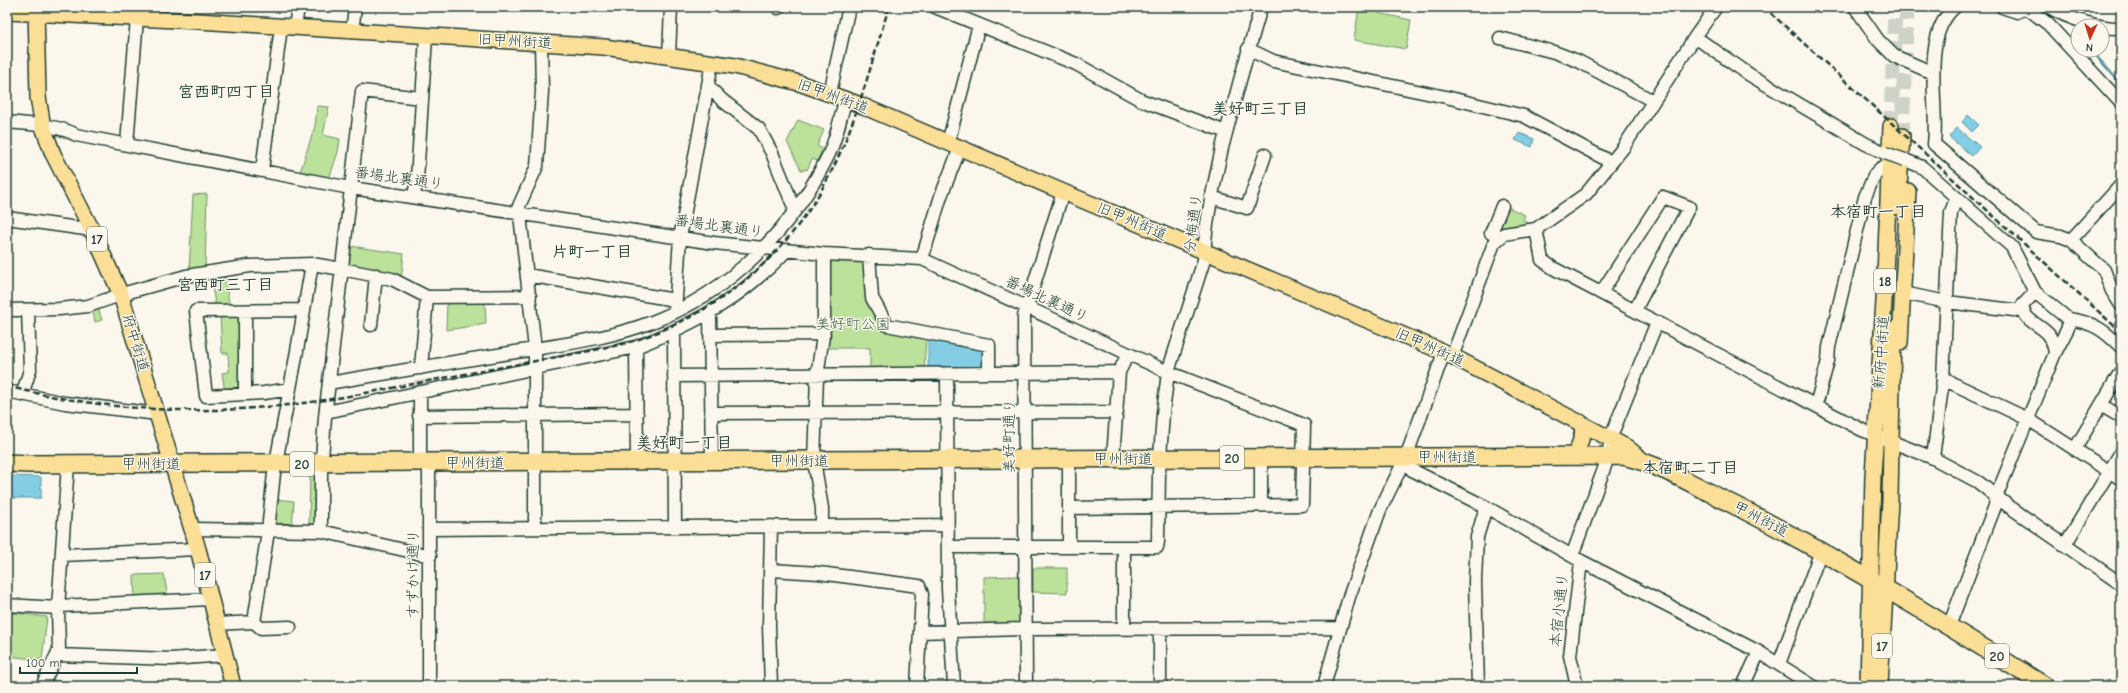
<svg xmlns="http://www.w3.org/2000/svg" width="2128" height="693" viewBox="0 0 2128 693" font-family="'Comic Neue','Klee One',sans-serif">
<rect width="100%" height="100%" fill="#fbf7ec"/>
<filter id="ink" filterUnits="userSpaceOnUse"><feTurbulence type="fractalNoise" baseFrequency=".025" numOctaves="2"/><feDisplacementMap in="SourceGraphic" scale="8" xChannelSelector="R" yChannelSelector="G"/><feConvolveMatrix kernelMatrix="1 2 1 2 8 2 1 2 1" color-interpolation-filters="sRGB"/></filter>
<g filter="url(#ink)">
<path fill="#bce19b" stroke="#6e8f68" d="M1359,7H1378V13L1411,20L1406,49L1354,40Z
M317,106L329,107L323,135L340,139L338,152L329,179L300,172L315,126Z
M798,120L824,130L817,146L823,149L817,161L812,159L807,170L804,169L803,171L801,170L787,142Z
M207,194L205,269L189,272L193,195Z
M1505,206L1525,215L1523,220L1535,227L1494,232Z
M350,246L404,254L401,280L347,266Z
M830,258L864,260C861,291 869,303 885,328L926,338L924,370L870,371V348H825L830,282Z
M224,273L230,308L216,309L210,275Z
M447,302L485,303L486,324L446,330Z
M98,307L102,320L95,322L92,308Z
M220,314H242L243,391L225,393L222,373L229,372L228,353H222Z
M310,474L318,475V528H309Z
M274,499L294,501L292,528H273Z
M1033,568H1067V593L1033,592Z
M164,574L168,599L135,601L134,575Z
M1020,576V622L1017,626H984V577Z
M7,612L47,617L42,660L7,656Z
M49,679L82,686H45Z"/>
<path fill="#84cee5" stroke="#5c949e" d="M1968,115L1979,125L1972,132L1962,122Z
M1957,128L1980,147L1972,156L1949,137Z
M1519,133L1534,139L1532,147L1515,140Z
M928,338L986,348V370L928,371Z
M7,476L41,477V498H7Z"/>
<g fill="none" stroke-linecap="round" stroke-linejoin="round">
<path stroke="#5c949e" stroke-width="2.5" d="M2091,50L2121,84
M2120,92L2121,94"/>
<path stroke="#cfd2c7" stroke-width="12" stroke-dasharray="12 6" stroke-linecap="butt" d="M420,392L421,368"/>
<path stroke="#cfd2c7" stroke-width="15" stroke-dasharray="15 8" stroke-linecap="butt" d="M1891,126L1895,7
M1902,136L1907,7"/>
<g stroke="#1f3d34" stroke-width="15">
<path id="minor" d="M935,7L1076,64L1141,100L1226,132
M1855,7L1878,40L1894,56L1933,73
M1955,7C1920,36 1939,104 1934,144L2036,232L2061,236L2071,240L2104,270L2112,291L2121,305
M2002,7L2017,12L2028,7
M2049,7C2067,18 2100,29 2121,28
M778,8V7
M2027,8L2048,24L2121,103
M295,28L298,7
M352,32L355,7
M1695,37L1750,75L1866,144L1885,153
M1500,38L1554,52L1578,61L1653,101
M1248,49L1273,61L1446,97L1524,116L1611,162
M669,57L671,7
M708,86L722,100L759,129L772,153L795,210
M830,93L849,7
M7,122C26,124 60,125 76,135L345,187L714,243L824,254L922,259L1168,372L1304,425L1302,505L1069,508
M948,143L979,25
M127,144L137,18
M1905,160L1922,167L2012,247L2035,292
M262,170L281,27
M414,196L417,179L426,37
M1211,197L1247,208L1265,155
M7,218L92,230
M1536,229L1542,260L1553,268L1862,430L1933,458L1978,482L2007,505L2121,584
M1499,236L1491,233L1502,206
M2071,240L2121,185
M869,255L872,298L887,325L989,345V373
M922,259L941,196L960,148
M527,275L675,300
M1601,293L1663,197L1689,207L1635,310
M1903,293L1947,302L2022,311
M7,310L59,309L88,306L129,292L186,276L250,266L312,264L342,269L392,279L427,297L530,296
M245,311V394
M675,312L680,238L712,63
M710,313L712,462
M2068,319C2093,322 2104,330 2121,347
M371,325L376,275
M674,332L675,527
M711,335L824,334
M636,347L637,462
M421,368L427,297
M947,374L948,589L954,686
M674,376L1119,372
M1943,379L2028,419L2121,479
M329,383C400,371 470,359 541,348C578,342 616,336 652,322C730,292 793,229 829,154C837,137 840,117 846,99
M290,389L264,393L206,396L196,311L304,310
M7,391L65,403L158,414
M420,392V463
M22,395L30,370L28,310
M1816,405L1828,361L1829,347L1865,197L1875,174L1881,168
M2101,405L2121,417
M326,412L636,347C697,323 740,299 786,251
M711,413L1117,412
M419,416L637,414
M2075,449L2121,371
M1261,457V505
M1406,457L1412,470L1486,507L1581,561L1759,652L1813,686
M1933,458L1943,379L1951,212L1956,199
M1113,459L1119,372L1128,354
M429,463V686
M822,526V508L814,461L817,376L824,329V254
M535,528V349L519,206L537,166L542,91L541,42
M192,529L321,531L430,556
M429,529L947,525
M321,531V473L325,417L362,91L421,98
M2065,545L2121,452
M948,547H1157L1158,542L1159,472L1163,413L1168,372L1204,260C1205,221 1214,186 1222,148C1234,101 1247,54 1261,7
M1069,547V459
M1124,547V628
M62,555L198,549
M1572,556L1609,455L1610,439L1657,322
M771,570L819,573L919,586L922,594L917,686
M7,605L58,608
M59,606L211,599
M254,622L261,628L290,627
M217,624L254,622L268,531L274,473L295,362L312,264
M1949,626L1995,506L1996,497L2055,353L2068,328V319L2035,292L2022,306C2024,321 2041,325 2049,335C2053,341 2054,347 2055,353
M1160,629V686
M920,632L1026,629L1340,628
M57,655L171,659L225,655
M1779,664L1821,551
M42,686L59,650L58,608L68,464
M771,686L769,626L771,526
M1026,686L1024,316L1063,192
M1324,686L1349,597L1380,510L1406,457L1442,358L1455,349L1494,243L1504,234L1536,229L1586,194L1623,148L1695,37L1716,7
M1478,686L1475,581L1477,537L1486,507
M1577,686L1570,656L1581,561
M1743,686L1759,652"/>
</g>
<g stroke="#1f3d34" stroke-width="18">
<path id="major" d="M36,7L38,97L43,127L53,154L92,230L121,295L198,549L233,686
M7,12L198,21L604,47L735,66L799,83L858,104L1063,192L1448,354L1628,448L1642,460
M1898,207L1902,136
M1900,343L1908,191
M1575,455C1578,446 1587,432 1580,422
M1868,686L1873,476L1884,301L1891,126
M1880,686L1890,500L1893,329"/>
</g>
<g stroke="#1f3d34" stroke-width="20">
<path id="highway" d="M7,463L29,464L1623,456C1662,465 1699,488 1736,506C1842,560 1944,623 2045,686"/>
</g>
<use href="#minor" stroke="#fbf7ec" stroke-width="12"/>
<use href="#major" stroke="#fbdf96" stroke-width="15"/>
<use href="#highway" stroke="#fbdf96" stroke-width="17"/>
<path stroke="#1f3d34" stroke-width="2.5" stroke-dasharray="6 3" stroke-linecap="butt" d="M1764,7L2121,332
M7,386C90,408 180,415 266,407C319,403 371,392 423,382C485,370 548,359 610,347C703,326 784,263 828,178C856,125 871,64 889,7"/>
<g stroke="#1f3d34" stroke-width="15" stroke-linecap="butt">
<path id="minor-bridge" d="M1885,153L1905,160"/>
</g>
<use href="#minor-bridge" stroke="#fbf7ec" stroke-width="12"/>
</g>
</g>
<g text-anchor="middle" stroke-width="3" stroke-linejoin="round" paint-order="stroke">
<g fill="#fbf7ec" stroke="#61756b" stroke-width="1">
<rect x="87" y="227" width="20" height="24" rx="3"/>
<rect x="1874" y="269" width="22" height="24" rx="3"/>
<rect x="1220" y="446" width="24" height="24" rx="3"/>
<rect x="290" y="452" width="24" height="24" rx="3"/>
<rect x="195" y="563" width="20" height="24" rx="3"/>
<rect x="1872" y="634" width="20" height="24" rx="3"/>
<rect x="1985" y="644" width="24" height="24" rx="3"/>
</g>
<g font-size="14" font-weight="bold" fill="#1f3d34">
<text x="97" y="244">17</text>
<text x="1885" y="286">18</text>
<text x="1232" y="463">20</text>
<text x="302" y="469">20</text>
<text x="205" y="580">17</text>
<text x="1882" y="651">17</text>
<text x="1997" y="661">20</text>
</g>
<g font-size="15" fill="#1f3d34" stroke="#fbf7ec">
<text transform="translate(515 41) rotate(3)" y="5">旧甲州街道</text>
<text transform="translate(833 96) rotate(20)" y="5">旧甲州街道</text>
<text transform="translate(399 178) rotate(8)" y="5">番場北裏通り</text>
<text transform="translate(1132 221) rotate(23)" y="5">旧甲州街道</text>
<text transform="translate(1193 223) rotate(-83)" y="5">分梅通り</text>
<text transform="translate(719 226) rotate(8)" y="5">番場北裏通り</text>
<text transform="translate(1047 299) rotate(25)" y="5">番場北裏通り</text>
<text transform="translate(136 343) rotate(73)" y="5">府中街道</text>
<text transform="translate(1430 347) rotate(24)" y="5">旧甲州街道</text>
<text transform="translate(1881 352) rotate(-86)" y="5">新府中街道</text>
<text transform="translate(1009 436) rotate(-90)" y="5">美好町通り</text>
<text x="1447" y="462">甲州街道</text>
<text x="1123" y="464">甲州街道</text>
<text x="799" y="466">甲州街道</text>
<text x="475" y="468">甲州街道</text>
<text x="151" y="469">甲州街道</text>
<text transform="translate(1761 519) rotate(27)" y="5">甲州街道</text>
<text transform="translate(413 574) rotate(-90)" y="5">すずかけ通り</text>
<text transform="translate(1559 610) rotate(-84)" y="5">本宿小通り</text>
</g>
<g font-size="15" fill="#3e5e49" stroke="#fbf7ec">
<text x="853" y="329">美好町公園</text>
</g>
<g font-size="16" font-weight="bold" fill="#1f3d34" stroke="#fbf7ec">
<text x="226" y="97">宮西町四丁目</text>
<text x="1260" y="114">美好町三丁目</text>
<text x="1878" y="217">本宿町一丁目</text>
<text x="592" y="257">片町一丁目</text>
<text x="225" y="290">宮西町三丁目</text>
<text x="684" y="448">美好町一丁目</text>
<text x="1690" y="473">本宿町二丁目</text>
</g>
</g>
<rect width="2128" height="693" fill="none" stroke="#fbf7ec" stroke-width="24"/>
<rect x="12" y="12" width="2104" height="669" fill="none" stroke="#1f3d34" stroke-width="1.5" filter="url(#ink)"/>
<g transform="translate(2090 38) rotate(184)"><circle r="19" fill="#fbf7ec" stroke="#a3ada2"/>
<path d="M0-3L7 15L0 10L-7 15Z" fill="#c8321e"/>
<text y="-6" font-size="11" font-weight="bold" text-anchor="middle" fill="#1f3d34">N</text>
</g>
<path d="M20 667v6h117v-6" fill="none" stroke="#1f3d34" stroke-width="2"/>
<text x="26" y="667" font-size="12" fill="#1f3d34" stroke="#fbf7ec" stroke-width="3" paint-order="stroke">100 m</text>
</svg>
